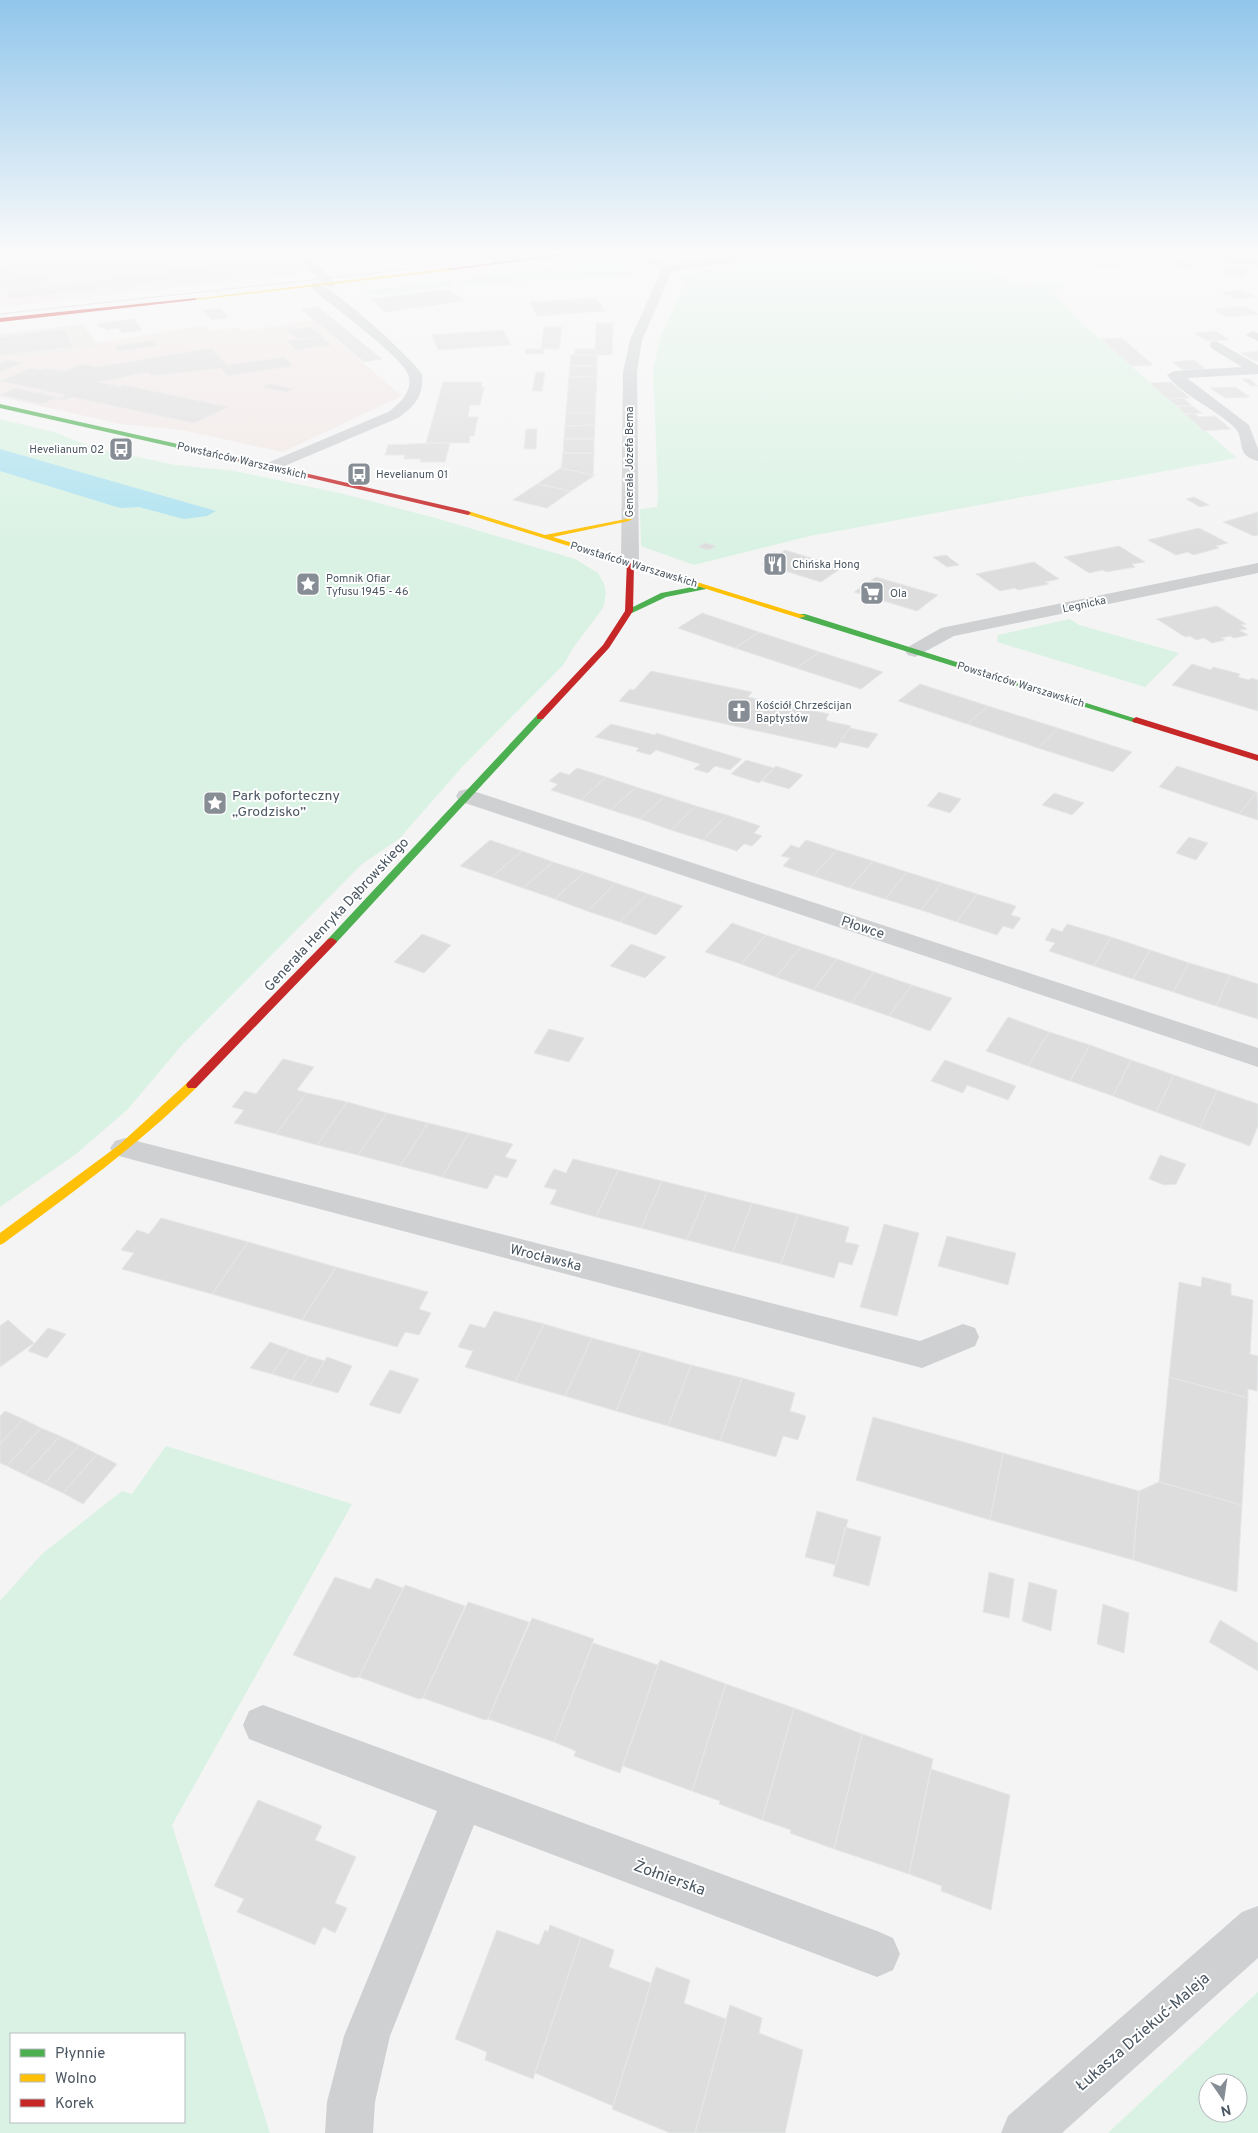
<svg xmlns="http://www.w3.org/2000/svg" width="1258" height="2133" viewBox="0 0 1258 2133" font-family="Overpass,sans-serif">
<rect width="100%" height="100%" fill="#f4f4f4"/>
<path fill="#e8e7e3" d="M83,324L99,348L0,359V334Z"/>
<path fill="#f1e7e6" d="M14,250H284L308,273L0,307V257Z
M313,320L402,396L283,452L181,430L120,424L0,397V359L98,348L95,343L205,325L211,331L239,327L244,331Z"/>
<path fill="#d9f2e3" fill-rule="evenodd" d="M680,250H757C725,255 692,270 659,255Z
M838,250H939L1020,285L1067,283L1054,294L1084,325L1237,458L810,536L694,565L641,546L640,509L657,507L658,495L653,370L662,333L687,281L679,280L683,276L698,271Z
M603,261L621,263L641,274L465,285L458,280Z
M449,281L454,286L379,295L363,291Z
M0,419L54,432L95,448L176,465L235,471L344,494L439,519L575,559L598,573L604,584L606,594L603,608L573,648L564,664L462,767L399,839L362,864L181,1046L128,1109L76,1154L0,1207Z
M1070,619L1079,625L1179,653L1145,687L997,642L998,635Z
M166,1446L352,1504L172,1825L270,2133H0V1601L42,1554L122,1491L132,1494ZM11,2034H184V2122H11Z
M1258,1992V2133H1108ZM1208,2083H1238V2113H1208Z"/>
<path fill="#aee2f0" d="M0,449L216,511L207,516L184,519L139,507L120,508L0,471Z"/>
<path fill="#ddddde" stroke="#e5e6e7" d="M125,250H166L172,257L64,269L58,257Z
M166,250H240L179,257L186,266L179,267Z
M311,250H338L339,251L315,254Z
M395,250H433L437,252L391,258L382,251Z
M1025,250H1050L1061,251L1062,255L1026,253Z
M1079,250H1085L1102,251L1097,258L1074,255Z
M1189,250H1238L1241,251L1219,253Z
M339,251L345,256L382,251L391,258L328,265L315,254Z
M268,252L270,254L239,257L237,255Z
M270,254L273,257L241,260L239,257Z
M1127,254L1151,257L1145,264L1122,261Z
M41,255L43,259H38L40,263L34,264L37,268L31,269L33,272L0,276V271H3L1,267L6,266L5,263L9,262L8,258Z
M275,257L285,268L223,275L226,279L163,286L161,283L178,281L169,268Z
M1177,260L1197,263L1193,268L1172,266Z
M1097,262L1143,267L1142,269L1094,265Z
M1226,266L1248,269L1244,276L1221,273Z
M172,272L178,281L9,299L5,291Z
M29,275L31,279L45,277L48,283L0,288V278Z
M450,290L465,301L450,303L435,291Z
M1238,290L1255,296L1238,300L1221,293Z
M435,291L450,303L385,312L371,299Z
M596,298L605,311L537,316L530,302Z
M1245,306L1258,314L1228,317L1214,311H1219L1215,309Z
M318,307L382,359L364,362L301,309Z
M220,308L229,317L212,320L203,310Z
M134,319L142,330L122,333L118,328L106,330L105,327L100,328L98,324Z
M596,323H613L612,355H574L575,349H595Z
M311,327L323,337L299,340L288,330Z
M544,327H562L559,349H544L543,354H525L526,349H541Z
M63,329L74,347L0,355V337Z
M503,330L511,345L438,350L432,335Z
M1216,331L1229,340L1207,341L1194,333Z
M322,337L331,345L296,350L287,341Z
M1122,338L1153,365L1132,366L1101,339Z
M153,340L158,346L119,351L114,346Z
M211,348L227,365L284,357L293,366L228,376L221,368L152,376L148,372L99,382L120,387L124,385L228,407L194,423L72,397L65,400L58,399L66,395L0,381L31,368L41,370L47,368L65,371L83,364L97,367Z
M1258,351V361H1255L1241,353Z
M571,355H597V366H570Z
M9,360L23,363L0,372V363Z
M1194,360L1206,369L1183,370L1172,362Z
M570,366H597V376L569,377Z
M536,372H545L542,391H532Z
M597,376L595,413H566L569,377Z
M1242,379H1250L1258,386H1251Z
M443,382H482L481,388L484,387L480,405H470L468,417H478L474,436H470L469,443H426Z
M1171,382L1190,398L1168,399L1150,383Z
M270,384L294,389L286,392L262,387Z
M1235,387L1250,397L1225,398L1210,388Z
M16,388L36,393L45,391H47L41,394L58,397L42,404L0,395Z
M1184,398L1192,406H1177L1168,399Z
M1177,406H1192L1202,413L1185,414Z
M566,413H595V425L565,426Z
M1185,414H1195L1199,417L1215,416L1231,429L1204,431Z
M595,425L594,439H564L565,426Z
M526,429H537L536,449H524Z
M564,439H594V453H563Z
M435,443H450L445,462H420L421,459H404L405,455H385L388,445Z
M563,453H594L593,475L561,468Z
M561,468L593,475H595L571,491L537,484Z
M537,484L571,491L547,508L513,500Z
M1194,497L1209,505L1200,507L1186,499Z
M1258,512V535L1254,536L1223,522Z
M1199,528L1228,543L1216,546L1219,548L1193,555L1188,552L1176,555L1148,540Z
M705,543L716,546L709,550L698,547Z
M1119,546L1145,562L1132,564L1135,567L1106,572L1103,570L1089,573L1064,557Z
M785,550L831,564L843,567L821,582L762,564L769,560L763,559L774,552L779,554Z
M946,555L959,565L947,567L933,557Z
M1034,562L1059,579L1045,582L1049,584L1018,590L1015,588L1000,591L976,574Z
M876,577L938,595L917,611L854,592Z
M1217,606L1246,624L1241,625L1247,629L1239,630L1248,635L1234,638L1230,636L1221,638L1225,640L1212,643L1204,638L1196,640L1190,636L1185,637L1157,619Z
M702,613L759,632L735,648L678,628Z
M759,632L820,652L796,668L735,648Z
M820,652L883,672L861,689L796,668Z
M1192,664L1211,670L1213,667L1240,674L1238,677L1249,680L1251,678L1258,680V711L1172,685Z
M651,671L752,692L748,697L829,714L826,719L828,721L851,726L836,748L619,701L630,689L634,690Z
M920,684L988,706L967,724L898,701Z
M988,706L1058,728L1038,748L967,724Z
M611,724L655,735L656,733L742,759L730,770L715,766L708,773L694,769L700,764L656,750L650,755L636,751L639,748L595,737Z
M850,728L878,734L868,748L840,742Z
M1058,728L1132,752L1113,772L1038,748Z
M746,760L774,768L759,783L731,774Z
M776,766L803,775L789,789L762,781Z
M1177,766L1257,792L1239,814L1159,787Z
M577,768L606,777L581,800L551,790L558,784L549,781L560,772L569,775Z
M606,777L636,787L611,810L581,800Z
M636,787L665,796L640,819L611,810Z
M939,792L961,799L950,813L927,806Z
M1257,792L1258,820L1239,814Z
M1054,793L1084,803L1072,815L1042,805Z
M665,796L696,806L671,830L640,819Z
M696,806L727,815L703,840L671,830Z
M727,815L760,826L754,833L762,836L752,846L744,844L737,851L703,840Z
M1189,837L1208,843L1196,860L1176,853Z
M490,840L522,851L492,877L460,866Z
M806,840L837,850L813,876L783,866L790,858L781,856L791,845L799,848Z
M837,850L873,861L850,888L813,876Z
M522,851L553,862L523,888L492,877Z
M873,861L907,872L885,899L850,888Z
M553,862L584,872L555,899L523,888Z
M584,872L616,883L587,911L555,899Z
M907,872L942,883L921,910L885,899Z
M616,883L648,894L620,922L587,911Z
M942,883L977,894L957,922L921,910Z
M648,894L683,906L656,935L620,922Z
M977,894L1016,906L1011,915L1021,918L1013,929L1003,926L997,935L957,922Z
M732,923L766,935L741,964L705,952Z
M1067,924L1111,937L1094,966L1049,951L1055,943L1045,940L1052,928L1062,932Z
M422,934L451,945L424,973L394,962Z
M766,935L801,947L776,977L741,964Z
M1111,937L1150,950L1133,979L1094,966Z
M631,944L666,957L645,978L610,966Z
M801,947L837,959L813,990L776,977Z
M1150,950L1189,963L1173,992L1133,979Z
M837,959L874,972L851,1003L813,990Z
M1189,963L1230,975L1216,1006L1173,992Z
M874,972L912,985L889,1016L851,1003Z
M1230,975L1258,984V1019L1216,1006Z
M912,985L952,998L930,1031L889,1016Z
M1008,1017L1049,1032L1028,1066L986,1051Z
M549,1029L584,1038L569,1062L534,1053Z
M1049,1032L1090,1045L1070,1081L1028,1066Z
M1090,1045L1131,1060L1113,1096L1070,1081Z
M283,1059L314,1067L297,1090L307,1093L276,1134L234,1123L244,1110L232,1107L245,1091L256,1094Z
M945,1060L1016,1086L1008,1100L967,1085L963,1093L931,1081Z
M1131,1060L1174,1075L1156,1112L1113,1096Z
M1174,1075L1217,1090L1200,1128L1156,1112Z
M1217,1090L1258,1104V1126L1250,1146L1200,1128Z
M307,1093L347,1102L317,1145L276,1134Z
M347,1102L387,1113L358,1155L317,1145Z
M387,1113L428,1123L400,1166L358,1155Z
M428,1123L469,1133L442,1177L400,1166Z
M469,1133L513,1144L505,1157L517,1160L507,1178L495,1175L487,1189L442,1177Z
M1160,1155L1186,1164L1176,1184L1164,1185L1149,1179Z
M573,1159L618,1170L596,1217L550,1204L557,1190L544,1187L554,1169L566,1173Z
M618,1170L662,1181L641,1228L596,1217Z
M662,1181L707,1192L687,1240L641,1228Z
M707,1192L752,1203L733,1252L687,1240Z
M752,1203L798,1214L781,1264L733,1252Z
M798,1214L849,1227L845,1242L859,1245L852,1265L839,1262L834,1278L781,1264Z
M161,1218L248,1242L212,1294L122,1269L134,1253L121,1250L137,1230L149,1234Z
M884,1224L919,1233L897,1316L860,1307Z
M947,1236L1016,1253L1008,1285L938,1266Z
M248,1242L336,1267L302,1320L212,1294Z
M336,1267L428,1292L419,1309L431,1313L419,1335L405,1332L397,1347L302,1320Z
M1202,1277L1231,1284V1295L1253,1300L1250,1354L1258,1356L1257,1391L1248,1389V1398L1169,1377L1179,1282L1201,1287Z
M494,1311L544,1324L515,1382L465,1367L473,1351L458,1347L470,1324L485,1328Z
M8,1320L34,1343L0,1367V1326Z
M544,1324L592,1338L565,1396L515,1382Z
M48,1328L66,1334L47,1358L28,1351Z
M592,1338L641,1351L616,1411L565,1396Z
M270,1342L289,1349L272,1374L250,1368Z
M289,1349L308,1356L292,1380L272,1374Z
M641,1351L691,1365L668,1426L616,1411Z
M308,1356L325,1361L310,1385L292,1380Z
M327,1357L352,1366L338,1393L310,1385Z
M691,1365L742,1378L720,1441L668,1426Z
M390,1370L419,1379L400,1414L369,1405Z
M1169,1377L1248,1398L1242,1505L1159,1482Z
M742,1378L795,1393L790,1411L806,1416L798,1440L783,1436L776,1457L720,1441Z
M5,1411L23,1419L0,1444V1416Z
M873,1417L1003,1453L990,1520L856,1480Z
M23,1419L41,1428L7,1466L0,1463V1444Z
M41,1428L60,1436L25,1475L7,1466Z
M60,1436L79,1445L44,1484L25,1475Z
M79,1445L97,1454L63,1493L44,1484Z
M1003,1453L1139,1491L1133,1560L990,1520Z
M97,1454L117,1464L83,1504L63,1493Z
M1159,1482L1242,1505L1237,1592L1133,1560L1139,1491Z
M817,1511L848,1520L836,1565L805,1557Z
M845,1527L881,1537L869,1586L833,1576Z
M989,1572L1014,1579L1009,1618L983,1612Z
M335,1577L370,1589L376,1578L403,1588L359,1677L354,1678L293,1655Z
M1029,1582L1057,1590L1051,1631L1022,1621Z
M405,1585L465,1606L423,1698L419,1699L359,1677Z
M468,1602L529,1622L488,1719L485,1720L423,1698Z
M1103,1604L1129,1613L1124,1653L1097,1644Z
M532,1618L594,1639L554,1742L488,1719Z
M1220,1620L1258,1643V1671L1209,1642Z
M593,1643L658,1665L620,1773L574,1756L576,1751L554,1742Z
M660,1660L726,1684L692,1791L623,1766Z
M726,1684L794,1708L762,1820L719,1804L720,1801L692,1791Z
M794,1708L862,1734L834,1849L790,1833L791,1830L762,1820Z
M862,1734L933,1759L909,1874L834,1849Z
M931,1769L1010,1795L991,1910L941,1891L942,1886L909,1874Z
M258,1800L322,1826L315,1840L356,1857L335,1903L347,1908L335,1933L323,1927L315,1945L237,1912L244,1899L214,1886Z
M550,1925L581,1937L533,2079L485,2060L487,2052L455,2039L497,1930L539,1945L545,1930L548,1932Z
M581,1937L614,1950L609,1967L651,1983L613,2106L535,2073Z
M656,1967L690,1980L684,2003L726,2019L695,2133H670L612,2109Z
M730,2005L762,2018L759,2033L803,2050L785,2133H695Z"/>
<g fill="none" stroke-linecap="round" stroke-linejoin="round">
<path fill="#ced0d2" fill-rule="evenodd" d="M292,250H303L335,283V287H327Z
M475,250H487L506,263L500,266L496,265Z
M618,250H632L669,264L784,250H812L806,253L672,271L642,340L637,372L639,563L636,567H624L621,563L623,372L630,340L662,269L619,252Z
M1138,250H1169L1258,260V266L1144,253Z
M316,282C333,287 411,357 422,374C424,396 415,406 398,418L275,470H265L262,467L265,464L388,412C400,404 414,390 408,374C402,357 329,303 312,289L310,286Z
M1252,331L1258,333V341L1246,335Z
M1216,341L1258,365V374L1187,378L1249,425L1258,449V461C1234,455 1246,440 1235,428C1216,409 1183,396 1167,375L1174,371L1242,367L1211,348L1210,345L1211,342Z
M1258,563V573L954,636L915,657L908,655L905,651L908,647L941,628Z
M467,789L1258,1048V1067L459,801L456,796L459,791Z
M125,1138L920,1341L963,1324L975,1328L979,1337L975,1346L922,1368L115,1155L110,1148L115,1141Z
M263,1705L877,1931L893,1938L900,1954L893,1970L877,1977L474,1825L390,2036L375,2102L373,2133H325L327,2102L344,2036L437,1811L249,1739L243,1725L249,1711Z
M1258,1906V1958L1062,2133H1001L1008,2116L1242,1912Z"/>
<path fill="#4caf50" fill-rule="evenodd" d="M0,404L240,458L243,460L240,462L0,408Z
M703,585H706V589L666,597L632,613L625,611L661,593Z
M799,614H805L1140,720L1136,723L1133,722L799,618Z
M540,714L544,717L543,719L336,943H328L327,941L328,939L537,715Z"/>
<path fill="#ffc107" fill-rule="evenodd" d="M451,268L453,270L195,300L193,299Z
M468,511L545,535L631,518L632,519L629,521L553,537L806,616L799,618L466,514L465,513Z
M192,1081L196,1082L198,1085L196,1088C137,1146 71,1194 4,1243L0,1245V1233L119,1145L188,1082Z"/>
<path fill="#c62828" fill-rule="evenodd" d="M591,250H600L451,270L449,269Z
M197,298L195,300L0,322V318Z
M240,458L468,511L471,513L468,515L238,461V459Z
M627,561L634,563L633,611L609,648L543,719H537V715L603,645L625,611Z
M1136,717L1258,755V761L1133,722L1132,720Z
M332,938L337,941L336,943L196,1088H188L186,1085L188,1082L328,939Z"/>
<path stroke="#c9cacc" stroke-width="1" d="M0,314L365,274L554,250"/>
</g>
<linearGradient id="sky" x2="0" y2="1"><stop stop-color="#91c6eb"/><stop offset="0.46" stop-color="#fafafa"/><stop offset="1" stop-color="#fafafa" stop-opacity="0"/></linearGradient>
<rect width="1258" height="548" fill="url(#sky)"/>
<defs>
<g id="bus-square" transform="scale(1.25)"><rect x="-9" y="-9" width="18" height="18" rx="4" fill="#868d94" stroke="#fff"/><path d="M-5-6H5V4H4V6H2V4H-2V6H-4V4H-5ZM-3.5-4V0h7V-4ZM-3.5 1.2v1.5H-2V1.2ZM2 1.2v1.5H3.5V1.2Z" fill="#fff"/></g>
<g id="restaurant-square" transform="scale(1.25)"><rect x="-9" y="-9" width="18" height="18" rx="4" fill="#868d94" stroke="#fff"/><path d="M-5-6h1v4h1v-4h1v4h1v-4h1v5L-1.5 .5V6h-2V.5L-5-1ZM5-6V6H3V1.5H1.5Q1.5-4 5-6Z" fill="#fff"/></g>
<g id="sight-square" transform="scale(1.25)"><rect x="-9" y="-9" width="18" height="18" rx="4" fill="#868d94" stroke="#fff"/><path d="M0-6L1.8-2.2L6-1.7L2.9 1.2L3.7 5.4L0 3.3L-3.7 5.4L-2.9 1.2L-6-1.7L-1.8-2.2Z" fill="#fff"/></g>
<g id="supermarket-square" transform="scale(1.25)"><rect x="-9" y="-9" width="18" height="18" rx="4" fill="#868d94" stroke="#fff"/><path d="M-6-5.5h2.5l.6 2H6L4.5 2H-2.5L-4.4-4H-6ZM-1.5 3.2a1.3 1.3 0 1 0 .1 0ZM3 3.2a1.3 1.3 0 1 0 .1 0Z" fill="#fff"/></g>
<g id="church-square" transform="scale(1.25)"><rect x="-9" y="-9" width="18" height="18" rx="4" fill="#868d94" stroke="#fff"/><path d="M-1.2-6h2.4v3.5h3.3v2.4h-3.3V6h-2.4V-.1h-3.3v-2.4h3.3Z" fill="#fff"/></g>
</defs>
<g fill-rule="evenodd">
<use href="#bus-square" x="121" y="449"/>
<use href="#bus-square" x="359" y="474"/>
<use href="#restaurant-square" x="775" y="564"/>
<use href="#sight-square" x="308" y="584"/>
<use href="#supermarket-square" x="872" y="593"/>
<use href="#church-square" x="739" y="711"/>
<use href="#sight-square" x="215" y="803"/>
</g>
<g text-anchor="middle" stroke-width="4" stroke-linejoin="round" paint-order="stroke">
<g font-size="11" fill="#4a5661" stroke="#fff" text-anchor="start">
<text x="104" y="453" text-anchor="end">Hevelianum 02</text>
<text x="376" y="478">Hevelianum 01</text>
<text x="792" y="568">Chińska Hong</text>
<text x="326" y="582">Pomnik Ofiar<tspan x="326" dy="13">Tyfusu 1945 - 46</tspan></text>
<text x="890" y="597">Ola</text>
<text x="756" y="709">Kościół Chrześcijan<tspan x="756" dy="13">Baptystów</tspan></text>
</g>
<g font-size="11" fill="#4a5661" stroke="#fff">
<text transform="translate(242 460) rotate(13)" y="4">Powstańców Warszawskich</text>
<text transform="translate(629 462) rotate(-90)" y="4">Generała Józefa Bema</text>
<text transform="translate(634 564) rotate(17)" y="4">Powstańców Warszawskich</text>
<text transform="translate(1084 604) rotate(-12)" y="4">Legnicka</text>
<text transform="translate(1021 684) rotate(17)" y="4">Powstańców Warszawskich</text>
</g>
<g font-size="14" fill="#4a5661" stroke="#fff" text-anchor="start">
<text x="232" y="800">Park poforteczny<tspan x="232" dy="16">„Grodzisko”</tspan></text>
</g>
<g font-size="14" fill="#4a5661" stroke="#fff">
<text transform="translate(336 914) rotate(-47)" y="5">Generała Henryka Dąbrowskiego</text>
<text transform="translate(863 927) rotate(18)" y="5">Płowce</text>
<text transform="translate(546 1257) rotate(14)" y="5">Wrocławska</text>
</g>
<g font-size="16" fill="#4a5661" stroke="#fff">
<text transform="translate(670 1877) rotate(20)" y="6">Żołnierska</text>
<text transform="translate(1142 2031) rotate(-41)" y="6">Łukasza Dziekuć-Maleja</text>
</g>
</g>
<rect x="10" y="2033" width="175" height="90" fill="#ffffff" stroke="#b7bbc0"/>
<rect x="20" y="2049" width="25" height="8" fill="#4caf50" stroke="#b7bbc0"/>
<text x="55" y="2058" font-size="15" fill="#4a5661">Płynnie</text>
<rect x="20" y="2074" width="25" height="8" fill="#ffc107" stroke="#b7bbc0"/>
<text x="55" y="2083" font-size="15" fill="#4a5661">Wolno</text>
<rect x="20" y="2099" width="25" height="8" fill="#c62828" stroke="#b7bbc0"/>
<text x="55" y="2108" font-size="15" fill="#4a5661">Korek</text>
<g transform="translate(1223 2098) rotate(167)"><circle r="24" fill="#ffffff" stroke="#b7bbc0"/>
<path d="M0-4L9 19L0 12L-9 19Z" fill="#868d94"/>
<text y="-8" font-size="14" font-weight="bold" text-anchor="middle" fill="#4a5661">N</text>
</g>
</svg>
